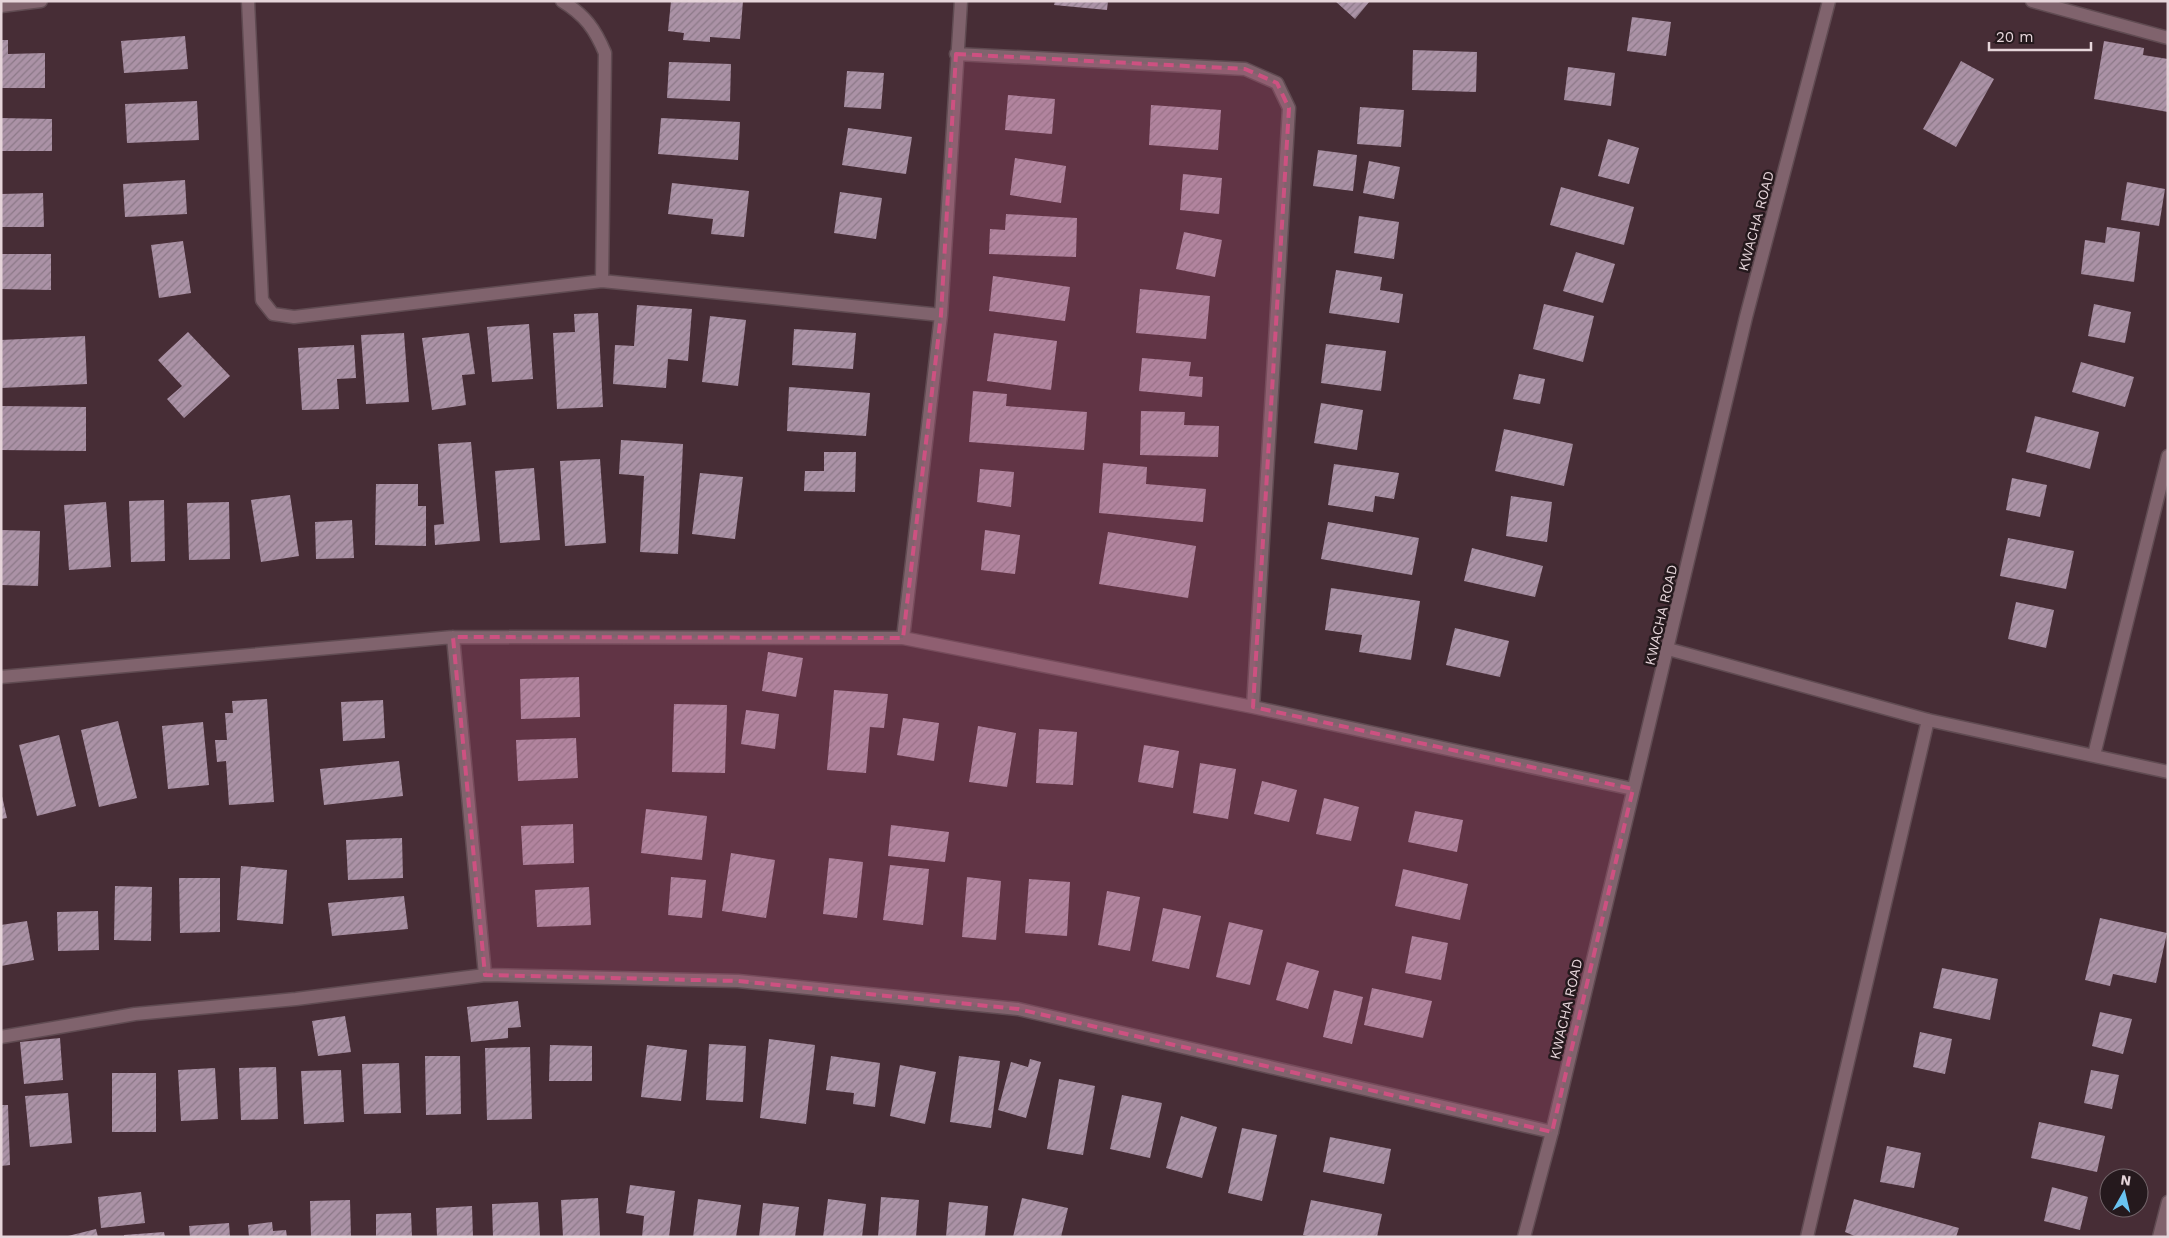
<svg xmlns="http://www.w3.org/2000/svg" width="2169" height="1238" viewBox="0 0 2169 1238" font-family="'Work Sans',sans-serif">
<defs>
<pattern id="building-hatch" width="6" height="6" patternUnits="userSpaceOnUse" patternTransform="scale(1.25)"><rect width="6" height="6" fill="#ab92a6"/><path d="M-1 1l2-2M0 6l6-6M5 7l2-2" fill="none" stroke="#8c7988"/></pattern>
</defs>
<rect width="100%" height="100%" fill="#472d36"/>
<path fill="url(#building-hatch)" d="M671,1H743L740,39L710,37V42L683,40L684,33L668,31Z
M1055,1H1108L1107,10L1054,5Z
M1335,1H1370L1355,19Z
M1632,17L1671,22L1666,56L1627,51Z
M185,36L188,69L124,73L121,41Z
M1,40H8V54L45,53V88H1Z
M2104,41L2144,48L2143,55L2168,59V112L2094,99Z
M1413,50L1477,52L1476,92L1412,90Z
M1961,61L1994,79L1956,147L1923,129Z
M669,62L731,64L730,101L667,98Z
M1568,67L1615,73L1611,106L1564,100Z
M847,71L884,73L881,109L844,107Z
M1008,95L1055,99L1052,134L1005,130Z
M197,101L199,140L127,143L125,104Z
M1151,105L1221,110L1218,150L1149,145Z
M1360,107L1404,110L1401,147L1357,144Z
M1,118L52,119V151H1Z
M661,118L740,122L738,160L658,154Z
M848,128L912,137L906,174L842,165Z
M1608,139L1639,148L1629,184L1598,176Z
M1318,150L1357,155L1353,191L1313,186Z
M1015,158L1066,166L1061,203L1010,195Z
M1369,161L1400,167L1394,199L1363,193Z
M1183,174L1222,178L1219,214L1180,210Z
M185,180L187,214L125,217L123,184Z
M2127,182L2165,189L2159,226L2121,220Z
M672,183L749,191L744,237L711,234L713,219L668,214Z
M1561,187L1634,207L1624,245L1550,225Z
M840,192L882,198L876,239L834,233Z
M43,193L44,227H1V194Z
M1006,214L1077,218L1076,257L989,254L990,229L1005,230Z
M1359,216L1399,222L1394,259L1354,253Z
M2107,227L2140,232L2134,282L2081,274L2085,240L2105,243Z
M1184,232L1222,240L1215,277L1176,269Z
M183,241L191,293L159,298L151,245Z
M1576,252L1615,264L1603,303L1563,291Z
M1,254H51V290L1,289Z
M1336,270L1382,277L1380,290L1403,294L1399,323L1329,313Z
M993,276L1070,287L1065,321L989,311Z
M1140,289L1210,296L1206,339L1136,333Z
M1544,304L1594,316L1583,362L1533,349Z
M2094,304L2131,312L2125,343L2088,336Z
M637,305L692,309L688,361L668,359L666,388L613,384L615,345L634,346Z
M598,313L603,407L557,409L553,333L575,332L574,314Z
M710,316L746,320L738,386L702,382Z
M529,324L533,379L492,382L487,327Z
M794,329L856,333L853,369L792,365Z
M188,332L230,376L184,418L167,399L182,386L158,360Z
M404,333L409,402L366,404L361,335Z
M469,333L475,374L462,375L466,405L432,410L422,338Z
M994,333L1057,341L1051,390L987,381Z
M85,336L87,384L1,388V340Z
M1326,344L1386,351L1381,391L1321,383Z
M354,345L356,378L337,379L339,409L302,410L298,348Z
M1142,358L1191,362L1189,376L1203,377L1202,397L1139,391Z
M2081,362L2134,377L2125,407L2072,392Z
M1519,374L1545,379L1540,404L1513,399Z
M789,387L870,393L866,436L787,431Z
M973,391L1007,394L1006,406L1087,412L1084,450L969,442Z
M1321,403L1363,410L1357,450L1314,443Z
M1,406L86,407V451L1,450Z
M1141,411L1185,412L1184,425L1219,426L1218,457L1140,455Z
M2035,416L2099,432L2090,469L2026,452Z
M1504,429L1573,444L1564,486L1495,471Z
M621,440L683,444L678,554L640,552L644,476L619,474Z
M471,442L480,541L435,545L434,525L444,524L438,444Z
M824,452H856L855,492L804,491L805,471H824Z
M600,459L606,543L565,546L560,461Z
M1103,463L1147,467L1146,484L1206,489L1203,522L1099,513Z
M1334,464L1399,473L1394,499L1375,496L1373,512L1328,505Z
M534,468L540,540L500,543L495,471Z
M980,469L1014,472L1011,507L977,502Z
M700,473L743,477L735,539L692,534Z
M2012,478L2047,485L2040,517L2006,510Z
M376,484H418V506H426V546L375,545Z
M290,495L299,556L261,562L251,500Z
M1511,496L1552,502L1547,542L1506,536Z
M164,500L165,561L131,562L129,501Z
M106,502L111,567L69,570L64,505Z
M229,502L230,559L189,560L187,503Z
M352,520L354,558L316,559L315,522Z
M1328,522L1419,538L1412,575L1321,559Z
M1,530L40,531L38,586L1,585Z
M985,530L1020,535L1015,574L981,570Z
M1108,532L1196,546L1188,598L1099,584Z
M2008,538L2074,551L2066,589L2000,576Z
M1472,548L1543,566L1535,597L1464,581Z
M1331,588L1420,601L1411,660L1359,652L1362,635L1325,630Z
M2016,602L2054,610L2046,648L2008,639Z
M1455,628L1509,641L1500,677L1446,665Z
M768,652L803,658L796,697L762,691Z
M579,677L580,717L521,719L520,679Z
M834,690L888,694L884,728L870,727L866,773L827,770Z
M267,699L274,802L229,805L226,761L217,762L215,740H227L225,713H233L232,701Z
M383,700L385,738L343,741L341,702Z
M674,704L727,705L725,773L672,772Z
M746,710L779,714L775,749L741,744Z
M903,718L939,723L934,761L897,755Z
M118,721L137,798L99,807L81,730Z
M203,722L209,785L168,789L162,726Z
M978,726L1016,733L1007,787L969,782Z
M1039,729L1077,732L1073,785L1036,783Z
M59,735L76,806L37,816L19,745Z
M576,738L578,778L518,781L516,740Z
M1144,745L1179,751L1173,788L1138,782Z
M399,761L403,796L324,805L320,769Z
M1200,763L1236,769L1228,819L1193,813Z
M1262,781L1297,790L1289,822L1254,814Z
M1,792L7,818L1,819Z
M1324,798L1359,807L1351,841L1316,834Z
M646,809L707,816L702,860L641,853Z
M1415,811L1463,820L1457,852L1408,842Z
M573,824L574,863L523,865L521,826Z
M891,825L949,832L945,862L888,856Z
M402,838L403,878L348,880L346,840Z
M731,853L775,860L766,918L722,911Z
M829,858L863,862L857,918L823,914Z
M890,865L929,869L923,925L883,920Z
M241,866L287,870L283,924L237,920Z
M1403,869L1468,884L1460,920L1395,906Z
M671,877L706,880L702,918L668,915Z
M967,877L1001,881L996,940L962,937Z
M179,878H220V932L180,933Z
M1029,879L1070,882L1067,936L1025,933Z
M115,886L152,887L151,941L114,940Z
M589,887L591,925L537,927L535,890Z
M1107,891L1140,897L1130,951L1098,945Z
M404,896L408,929L332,936L328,903Z
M1163,908L1201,916L1189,969L1152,961Z
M98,911L99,950L58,951L57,912Z
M2100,918L2167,933L2156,983L2113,974L2110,986L2085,980Z
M27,921L34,960L1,966V925Z
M1229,922L1263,930L1250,985L1216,977Z
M1412,936L1448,943L1441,980L1405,973Z
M1287,962L1319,971L1308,1009L1276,1000Z
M1942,968L1998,979L1990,1020L1933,1008Z
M1372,988L1432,1001L1423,1038L1364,1025Z
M1334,990L1363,997L1352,1044L1323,1037Z
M518,1001L521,1027L508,1028V1038L471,1042L467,1007Z
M2100,1012L2132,1019L2123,1054L2092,1046Z
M345,1016L351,1052L318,1056L312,1021Z
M1920,1032L1952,1039L1945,1074L1913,1067Z
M60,1038L63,1080L24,1084L20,1042Z
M769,1039L815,1045L806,1124L760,1118Z
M709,1044L746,1046L743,1102L706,1100Z
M550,1045L592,1046V1081H549Z
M647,1045L687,1050L681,1101L641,1097Z
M530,1047L532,1119L487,1120L485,1048Z
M425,1056H460L461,1114L426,1115Z
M831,1056L880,1063L875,1107L853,1104L854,1093L826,1090Z
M959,1056L1000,1061L991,1128L950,1122Z
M1030,1059L1041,1062L1026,1118L998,1110L1011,1062L1028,1067Z
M399,1063L401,1113L364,1114L362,1064Z
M900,1065L936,1072L925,1124L890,1116Z
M276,1067L278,1119L241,1120L239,1068Z
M215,1068L218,1119L181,1121L178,1070Z
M341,1070L344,1122L304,1124L301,1071Z
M2091,1070L2119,1075L2112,1109L2084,1103Z
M112,1073H156V1132H112Z
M1059,1079L1095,1086L1083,1155L1047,1149Z
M68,1093L72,1143L30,1147L25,1096Z
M1122,1095L1162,1103L1150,1158L1110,1149Z
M1,1105H8L10,1165L1,1166Z
M1181,1116L1217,1127L1202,1178L1166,1168Z
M2039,1122L2105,1136L2097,1172L2031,1158Z
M1242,1128L1277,1135L1262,1201L1228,1193Z
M1330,1137L1391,1149L1384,1184L1323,1172Z
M1887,1146L1921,1153L1914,1188L1880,1182Z
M630,1185L675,1191L669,1237H642L644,1216L626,1213Z
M2052,1187L2088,1197L2080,1230L2044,1221Z
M141,1192L145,1223L101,1228L98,1197Z
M881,1197L919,1200L916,1237H878Z
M598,1198L600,1237H563L561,1200Z
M1022,1198L1068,1208L1061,1237H1013Z
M698,1199L741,1205L736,1237H693Z
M828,1199L866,1204L862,1237H823Z
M1854,1199L1959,1228L1956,1237H1857L1845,1232Z
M350,1200L351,1237H311L310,1201Z
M1311,1200L1382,1214L1377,1237H1312L1303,1235Z
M538,1202L540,1237H493L492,1204Z
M949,1202L988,1206L985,1237H946Z
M763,1203L799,1207L795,1237H759Z
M472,1206L473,1237H437L436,1208Z
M411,1213L412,1237H376V1214Z
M272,1222L273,1231L286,1230L287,1237H249L248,1225Z
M229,1223L230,1237H190L189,1226Z
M96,1229L98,1237H68V1236Z
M164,1232L165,1237H124V1235Z"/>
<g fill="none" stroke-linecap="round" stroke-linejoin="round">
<g stroke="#604b52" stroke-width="15">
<path id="minor" d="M248,1L262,300L273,314L294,317L602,281L941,315
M562,1C585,15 595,29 605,53L602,281
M2032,1L2168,38
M1,6L41,1
M956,54L1245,69L1277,83L1289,108L1253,707
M453,637L485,975
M903,638L941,315L961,1
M1,677L453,637L903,638L1253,707L1633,789
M2094,755L2168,456
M1,1037L135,1014L296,999L485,975L738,981L1018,1009L1552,1132
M1807,1237L1928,720
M2159,1237L2168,1202"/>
</g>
<g stroke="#604b52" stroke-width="15">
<path id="tertiary" d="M1668,649L1928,720L2168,772"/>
</g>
<g stroke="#604b52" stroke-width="15">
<path id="secondary" d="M1524,1237L1552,1132L1746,317L1829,1"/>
</g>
<use href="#minor" stroke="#80636d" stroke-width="12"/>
<use href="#tertiary" stroke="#80636d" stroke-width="12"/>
<use href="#secondary" stroke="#80636d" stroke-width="12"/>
</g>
<path fill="#cd5181" fill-opacity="0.2" stroke="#cd5181" stroke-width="4" stroke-dasharray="10 6" stroke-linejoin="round" d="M956,54L1245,69L1277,83L1289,108L1253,707L1633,789L1552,1132L1018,1009L738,981L485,975L453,637L903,638L941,315Z"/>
<g text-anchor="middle" stroke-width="5" stroke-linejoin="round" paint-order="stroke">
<g font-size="14" fill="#e6d5da" stroke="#25191d">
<text transform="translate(1756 221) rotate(-75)" y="5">KWACHA ROAD</text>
<text transform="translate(1661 615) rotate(-77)" y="5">KWACHA ROAD</text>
<text transform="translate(1566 1009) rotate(-77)" y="5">KWACHA ROAD</text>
</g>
</g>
<rect width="2169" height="1238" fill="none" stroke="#e6d5da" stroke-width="5"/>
<g transform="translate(2124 1193) rotate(8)"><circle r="24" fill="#25191d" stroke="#726469"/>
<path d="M0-4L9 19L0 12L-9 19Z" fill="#69c3f1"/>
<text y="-8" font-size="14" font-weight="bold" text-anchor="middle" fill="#e6d5da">N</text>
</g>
<path d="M1989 42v8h102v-8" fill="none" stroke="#e6d5da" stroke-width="2.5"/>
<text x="1996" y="42" font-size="15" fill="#e6d5da" stroke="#25191d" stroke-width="4" paint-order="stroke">20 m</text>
</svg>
